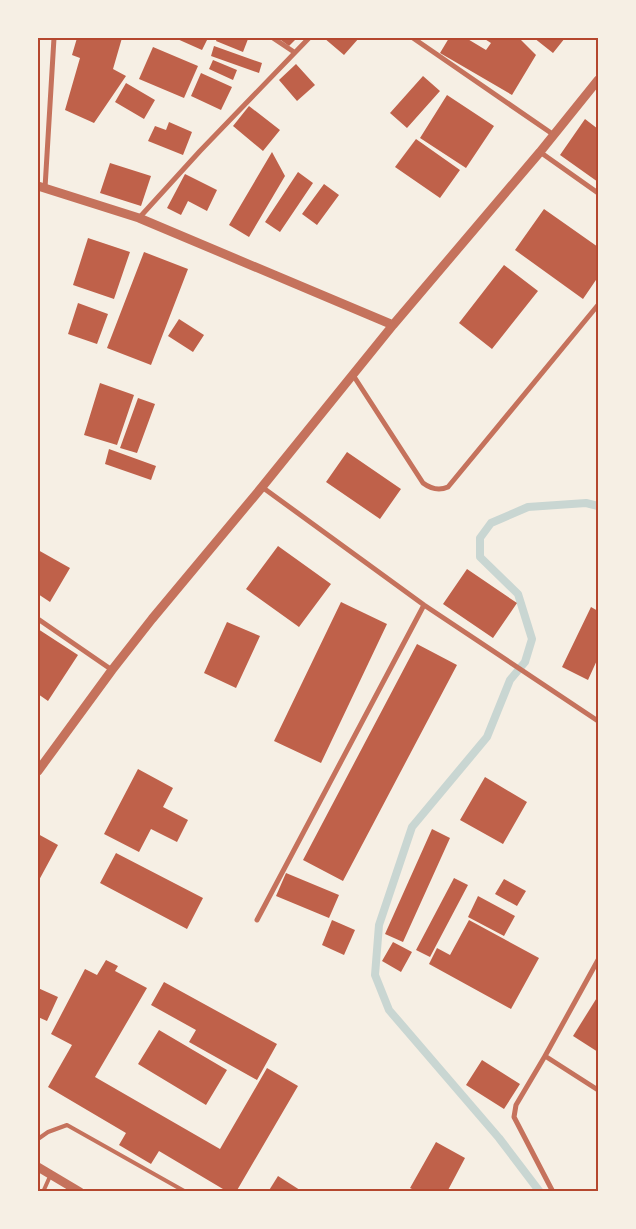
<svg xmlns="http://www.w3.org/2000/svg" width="636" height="1229" viewBox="0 0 636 1229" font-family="'Work Sans',sans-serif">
<rect width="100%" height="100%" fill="#f6efe4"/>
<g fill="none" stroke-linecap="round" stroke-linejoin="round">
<path stroke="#c9d6d2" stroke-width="8" d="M540,1192L499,1138L389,1010L375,975L379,925L412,827L487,737L510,680L525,662L532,639L518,594L480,557V538L491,523L528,507L586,503L598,506"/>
</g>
<path fill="#bf614a" d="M77,38H122L113,69L126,76L94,123L65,110L80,58L72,55Z
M175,38H208L202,50Z
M217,38H244L248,39L243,52L216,41Z
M278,38H297L289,46Z
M324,38H359L344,55Z
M449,38H466L486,50L491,43L483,38H519L536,55L512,95L440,53Z
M534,38H565L553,53Z
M214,46L262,63L259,73L211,56Z
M153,47L198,66L184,98L139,79Z
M213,60L237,70L233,80L209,69Z
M296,64L315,85L297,101L279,80Z
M201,73L232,87L221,110L191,96Z
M423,76L440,91L407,128L390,113Z
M126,83L155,100L144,119L115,102Z
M447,95L494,126L466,168L420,138Z
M249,106L280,130L263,151L233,126Z
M585,119L598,129V182L560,155Z
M169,122L192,132L183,155L148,141L155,126L166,130Z
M416,139L460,170L440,198L395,167Z
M272,152L285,176L249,237L229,225Z
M110,163L151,176L141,206L100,193Z
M298,172L313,183L280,232L265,222Z
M185,174L217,190L207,211L188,201L181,215L167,208Z
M324,184L339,195L317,225L302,214Z
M544,209L598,247V277L583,299L515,250Z
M88,238L130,252L114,299L73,285Z
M144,252L188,269L151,365L107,348Z
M504,265L538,291L492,349L459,323Z
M78,303L108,314L97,344L68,334Z
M179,319L204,335L193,352L168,336Z
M100,383L134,395L117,445L84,435Z
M138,398L155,404L137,453L120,448Z
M109,449L156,466L151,480L105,464Z
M347,452L401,489L380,519L326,482Z
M278,546L331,584L299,627L246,589Z
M38,550L70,568L50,602L38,594Z
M467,569L517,603L493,638L443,604Z
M341,602L387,624L321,763L274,741Z
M591,607L598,611V658L588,680L562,667Z
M227,622L260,636L236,688L204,673Z
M38,629L78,655L48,701L38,694Z
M417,644L457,665L343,881L303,860Z
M138,769L173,788L163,807L188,820L177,842L151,829L139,852L104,834Z
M485,777L527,802L503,844L460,820Z
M432,829L450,838L403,942L385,934Z
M38,834L58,845L38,882Z
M116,853L203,898L187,929L100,883Z
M286,873L339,895L329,918L276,896Z
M454,878L468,885L430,957L416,950Z
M504,879L526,891L517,906L495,894Z
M478,896L515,916L504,936L468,917Z
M332,920L355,930L344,955L322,945Z
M469,920L539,958L511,1009L429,964L437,948L450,955Z
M393,942L412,952L401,972L382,961Z
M106,960L118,966L115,971L147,988L95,1077L220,1149L267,1068L298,1086L236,1192H228L159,1151L151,1164L119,1145L126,1133L48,1087L72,1045L51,1034L85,969L97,975Z
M164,982L277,1044L257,1080L189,1042L196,1030L151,1005Z
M38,988L58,997L47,1021L38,1017Z
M598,996V1052L573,1036Z
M159,1030L227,1070L206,1105L138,1064Z
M482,1060L520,1084L504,1109L466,1085Z
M436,1142L465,1158L447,1192H418L410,1188Z
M278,1176L303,1192H268Z"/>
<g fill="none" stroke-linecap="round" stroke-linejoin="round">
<path stroke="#c5725c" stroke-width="4" d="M38,1139L48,1132L67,1125L186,1192
M43,1192L51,1174"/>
<path stroke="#c5725c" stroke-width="5" d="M273,38L294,52
M413,38L554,135
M540,152L598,193
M45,188L54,38
M139,218L200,151L309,38
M353,375L423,483C431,489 439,491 448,487L598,305
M262,487L424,605L598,721
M38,619L112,670
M257,920L424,605
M598,960L545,1056L598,1090
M545,1056L516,1105L514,1117L553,1192"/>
<path stroke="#c5725c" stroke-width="9" d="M38,186L139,218L393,325
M38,771L112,670L152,619L262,487L393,325L540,152L598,80
M38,1167L80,1192"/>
</g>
<rect width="636" height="1229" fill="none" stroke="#f6efe4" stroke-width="78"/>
<rect x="39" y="39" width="558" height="1151" fill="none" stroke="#b5482f" stroke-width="2"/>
</svg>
